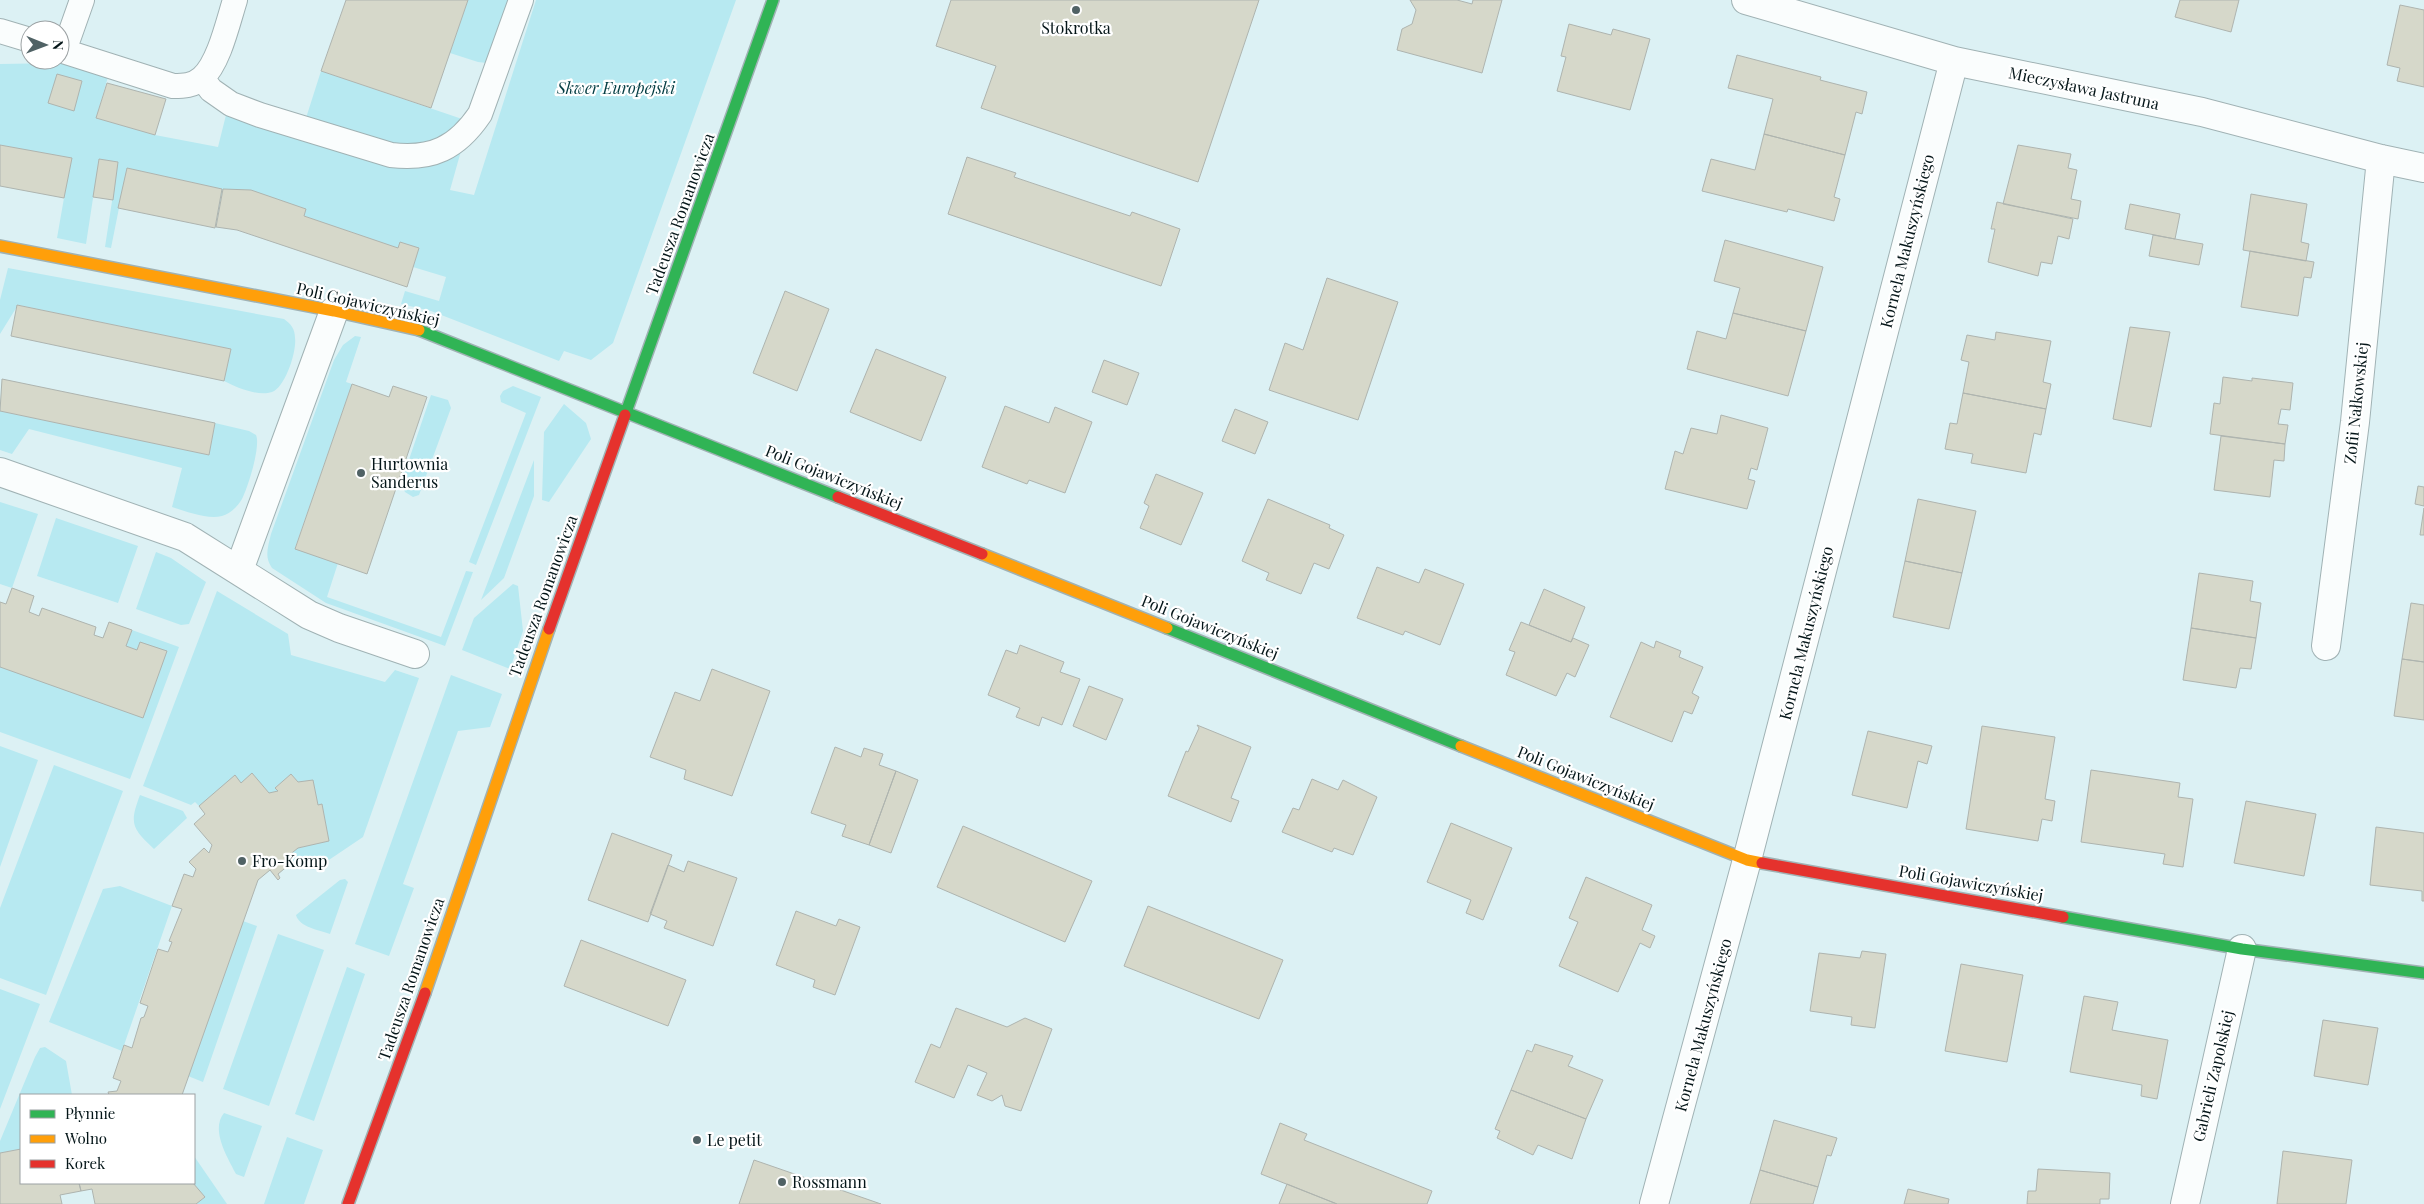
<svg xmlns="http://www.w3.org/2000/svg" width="2424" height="1204" viewBox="0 0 2424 1204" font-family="'Playfair Display',serif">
<rect width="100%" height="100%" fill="#dcf1f4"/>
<path fill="#b7e9f1" d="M468,0H513L487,63L478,62L450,53Z
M536,0H736L613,343L591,360L564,351L559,361L431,311L401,304L405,291L439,301L446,277L413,267L419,248L400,242L398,248L304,216L306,209L251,191L223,189L215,228L222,189L127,168L111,248L105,247L118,162L99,159L86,244L57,238L71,158L0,145V64L60,63L108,77L96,118L155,135L218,147L226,115L391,165L461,151L450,190L474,195Z
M321,71L465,120C454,129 444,140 430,144C401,153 336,127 306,118Z
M8,268L284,319C291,324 295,329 295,338C297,351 285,388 272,392C258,397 236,387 224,381L231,349L18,305L0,334V300Z
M355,336L361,337L346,382L352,384L295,548L338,563L327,597L441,637L466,571L473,572L445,646L326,603L272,568C264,557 268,547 271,534L334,360L343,345Z
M513,386L541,397L476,565L469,562L526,413L501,402L500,396L503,391Z
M431,395L448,400L451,408L419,495L413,497L405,492L401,483Z
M564,404L586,423L591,439L549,502L542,500L544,432Z
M0,411L209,455L215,423L249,431L256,435C261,446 248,487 242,499C238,506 230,514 222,516C207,520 186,511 172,507L182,468L29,429L12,454L0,450Z
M534,460V496L504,578L481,600Z
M0,502L38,514L12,588L0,584Z
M56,518L138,546L118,603L37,576Z
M156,552L171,558L206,582L189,624L181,625L136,609Z
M513,584L518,586L523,631L510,669L462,650L474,618Z
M217,591L288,634L291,655L385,682L395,670L419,678L363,837L314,870L295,866L288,856L298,848L329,841L322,804L318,805L313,780L298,782L291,774L275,788L278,791L269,793L252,774L241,783L235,776L199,806L195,802L191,805L143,786Z
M132,630L179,647L130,779L0,732V667L137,650L126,646Z
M451,675L502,694L490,727L458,731L403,884L414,888L389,956L355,944Z
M0,746L38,760L0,867Z
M54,765L123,791L46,995L0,978V908Z
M140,795L183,811L187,818L154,849C132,828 129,824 140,795Z
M345,879L348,882L330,934C319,930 299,927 296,915L340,880Z
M120,886L172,906L122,1051L49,1022L103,889Z
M243,921L257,926L203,1082L188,1076Z
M278,934L324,950L269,1106L223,1089Z
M347,967L365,974L314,1121L295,1114Z
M0,989L40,1004L0,1109Z
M45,1047L66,1061L72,1095H21V1149L0,1153V1141L35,1057L40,1048Z
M224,1113L262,1126L244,1177L236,1174C228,1158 210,1130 224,1113Z
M287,1137L323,1150L304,1204H264Z
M194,1156L227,1204H196L205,1197L193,1183Z"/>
<path fill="#d6d8ca" stroke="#aeb4af" d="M346,0H468L431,108L321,71Z
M951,0H1259L1198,182L981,108L996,66L936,46Z
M1410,0H1457L1472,4L1473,0H1502L1482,73L1397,50L1402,29L1412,24L1416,10Z
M2180,0H2239L2231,32L2175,17Z
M2400,5L2424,10V87L2397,81L2400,68L2387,65Z
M1569,24L1611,35L1613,29L1650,39L1630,110L1557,91L1566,57L1561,56Z
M1737,55L1821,77L1820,80L1867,92L1862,114L1856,112L1845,155L1764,134L1773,99L1728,88Z
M57,74L82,81L74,111L48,103Z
M107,83L166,99L155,135L96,118Z
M1764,134L1845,155L1834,197L1840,199L1834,221L1788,209L1787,212L1702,191L1711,159L1755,170Z
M0,145L72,158L64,198L0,186Z
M2018,145L2071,154L2068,168L2077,170L2071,199L2081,201L2078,219L2003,204Z
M967,157L1016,173L1014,177L1130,216L1132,212L1180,229L1161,286L948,214Z
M99,159L118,162L113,200L93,197Z
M127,168L222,189L215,228L118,208Z
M223,189L251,190L306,209L304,216L398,248L400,242L419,248L407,287L237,230L216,227Z
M2251,194L2307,204L2301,242L2309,244L2306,261L2243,250Z
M1997,202L2073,219L2069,239L2058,236L2052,264L2041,262L2038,276L1988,262L1995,229H1991Z
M2130,204L2180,214L2175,239L2125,229Z
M2153,235L2203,244L2199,265L2149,256Z
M1725,240L1823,267L1806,331L1733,313L1740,288L1714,281Z
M2250,251L2314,262L2311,278L2304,277L2298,316L2241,307Z
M1327,278L1398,302L1358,420L1269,390L1285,343L1303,350Z
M785,291L829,309L797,391L753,373Z
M17,305L231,349L224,381L11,336Z
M1733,313L1806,331L1788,396L1687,369L1697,331L1726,339Z
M2130,327L2170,332L2151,427L2113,419Z
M1996,332L2051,341L2043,382L2051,384L2046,409L1963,393L1969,362L1961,360L1967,335L1995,340Z
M876,349L946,377L921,441L850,412Z
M1104,360L1139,373L1127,405L1092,392Z
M2223,377L2252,381V378L2293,383L2290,410L2281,409L2278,424L2288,425L2285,444L2210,434L2214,403L2220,404Z
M2,379L215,423L209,455L0,411Z
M352,384L389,397L393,386L427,397L367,574L295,549Z
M1963,393L2046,409L2041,435L2034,433L2026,473L1971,463L1973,454L1945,449L1950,423L1957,424Z
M1005,406L1049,423L1055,407L1092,422L1065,493L1029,480L1027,484L982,467Z
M1235,409L1268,422L1255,454L1222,441Z
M1721,415L1768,428L1757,470L1751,468L1748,479L1755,481L1747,509L1665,489L1675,451L1683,454L1691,428L1717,434Z
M2221,436L2285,444L2284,461L2274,460L2270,497L2214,490Z
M1156,474L1203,493L1181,545L1140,528L1149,506L1144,503Z
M2418,486L2424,487V506L2415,504Z
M1268,499L1330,525L1329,528L1344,535L1329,569L1314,563L1301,594L1266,580L1269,573L1242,561Z
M1918,499L1976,511L1962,573L1905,561Z
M2424,508V535H2420Z
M1905,561L1962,573L1949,629L1893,617Z
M1377,567L1419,583L1425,569L1464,584L1440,645L1405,631L1403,635L1357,618Z
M2199,573L2253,581L2250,601L2261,603L2256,638L2191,628Z
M12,588L34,596L29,612L39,616L42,608L96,627L94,635L103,638L109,622L132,630L126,646L137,650L140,642L167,651L143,718L0,667V602L6,604Z
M1544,589L1585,607L1571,642L1529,625Z
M2411,603L2424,605V662L2402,659Z
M1521,622L1571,642L1573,638L1589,645L1575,677L1567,673L1556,696L1506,675L1515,652L1509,650Z
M2191,628L2256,638L2251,669L2240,668L2236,688L2183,680Z
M1656,641L1681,651L1679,657L1703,667L1692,693L1699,697L1692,714L1684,711L1672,742L1610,717L1641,642L1654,648Z
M1020,645L1064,662L1060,672L1080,679L1062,725L1042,717L1039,726L1016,717L1020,708L988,695L1006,650L1017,654Z
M2402,659L2424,662V720L2394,716Z
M712,669L770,691L732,796L684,779L686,770L650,757L675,692L700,701Z
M1089,686L1123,699L1106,740L1073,726Z
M1197,725L1251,747L1231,798L1239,801L1231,822L1168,796L1186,751L1188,752L1199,728Z
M1982,726L2055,737L2045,799L2055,801L2052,821L2042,819L2038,841L1966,829Z
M1868,731L1932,746L1927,764L1918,761L1907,808L1852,795Z
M835,747L861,757L864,748L883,754L879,765L896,771L869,845L842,836L846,825L811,813Z
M2091,770L2180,783L2178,797L2193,799L2183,867L2163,864L2165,854L2081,842Z
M896,771L918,780L891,853L869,845Z
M252,773L269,793L278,791L275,788L291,774L298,782L313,780L318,805L322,804L329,841L298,848L288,856L295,866L293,869L290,864L278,874L280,878L278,880L270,870L258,880L182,1095H109L108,1092L117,1091L121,1081L113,1078L124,1045L132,1048L141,1018L144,1017L148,1006L140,1003L158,949L168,952L172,942L169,941L182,909L172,906L184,874L193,877L196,869L189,862L204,848L209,853L212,845L194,824L205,814L199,806L235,775L241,783Z
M1312,779L1338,790L1343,780L1377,797L1353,855L1334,848L1332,852L1282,832L1293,808L1299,810Z
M2246,801L2316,814L2304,876L2234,863Z
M1451,823L1512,848L1483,920L1466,913L1471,900L1427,882Z
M963,826L1092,881L1065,942L937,887Z
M2376,827L2424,833V901H2422V891L2370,885Z
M612,833L672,855L648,922L588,900Z
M688,861L737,878L713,946L664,928L667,921L650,914L668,865L684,872Z
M1586,877L1652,905L1642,930L1655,936L1650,948L1640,943L1618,992L1559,966L1578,922L1569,918Z
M1148,906L1283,960L1259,1019L1124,966Z
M796,911L836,926L839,919L860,927L835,995L813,987L815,980L776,965Z
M581,940L686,980L668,1026L564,986Z
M1862,951L1886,954L1875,1028L1851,1025L1852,1017L1810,1011L1819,953L1860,958Z
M1961,964L2023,975L2007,1062L1945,1051Z
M2084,996L2118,1002L2112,1030L2168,1040L2157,1099L2141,1096L2142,1085L2070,1072Z
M956,1008L1007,1027L1025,1018L1052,1029L1021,1111L1005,1106L1002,1095L992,1101L977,1095L987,1073L968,1065L954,1098L915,1082L931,1044L940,1048Z
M2323,1020L2378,1028L2368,1085L2314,1076Z
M1535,1044L1573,1056L1568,1066L1603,1080L1586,1119L1511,1090L1527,1050L1532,1052Z
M1511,1090L1586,1119L1572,1159L1538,1145L1533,1155L1497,1138L1500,1131L1495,1129Z
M1774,1120L1837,1138L1831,1156L1827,1155L1818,1187L1760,1170Z
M1280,1123L1307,1134L1304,1140L1432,1191L1427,1204H1337L1261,1174Z
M21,1149V1183H79L81,1191L60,1195L62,1204H0V1153Z
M2283,1151L2352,1160L2346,1204H2277Z
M754,1160L881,1204H739Z
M2038,1169L2110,1173L2109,1199H2100V1204H2027L2028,1191H2036Z
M1760,1170L1818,1187L1813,1204H1750Z
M79,1183H193L205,1197L196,1204H95L92,1189L81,1191Z
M1287,1184L1337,1204H1279Z
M1908,1189L1949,1199L1948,1204H1904Z"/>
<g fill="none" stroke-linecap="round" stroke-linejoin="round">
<g stroke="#a0b2b4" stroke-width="26">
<path id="lane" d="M0,31L30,40
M60,50L173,86C183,86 193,86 202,78C219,63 228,22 235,0
M64,51L82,0
M202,78L211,90L231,104L260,115L391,155C432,160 457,148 480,114L521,0"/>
</g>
<g stroke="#a0b2b4" stroke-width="30">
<path id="street" d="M1746,0L1954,61L2202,112L2381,159L2424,168
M0,472L185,537L309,615L339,628L415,654
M239,570L334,311
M2326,646L2355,422L2381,159
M1654,1204L1747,860L1954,61
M2185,1204L2242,949"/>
</g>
<g stroke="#a0b2b4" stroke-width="14">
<path id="fast" d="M419,330L838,497
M625,415L773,0
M1167,628L1461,746
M2063,917L2242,949L2424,973"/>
</g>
<g stroke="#a0b2b4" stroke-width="14">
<path id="slow" d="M0,246L334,311L419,330
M982,554L1167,628
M1461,746L1747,860L1762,863
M425,993L549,629"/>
</g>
<g stroke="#a0b2b4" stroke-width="14">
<path id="jam" d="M838,497L982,554
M549,629L625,415
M1762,863L2063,917
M348,1204L425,993"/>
</g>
<use href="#lane" stroke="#fafdfd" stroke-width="24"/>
<use href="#street" stroke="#fafdfd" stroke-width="28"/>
<use href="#fast" stroke="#30b455" stroke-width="11"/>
<use href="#slow" stroke="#ff9f0a" stroke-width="11"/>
<use href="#jam" stroke="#e5322d" stroke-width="11"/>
</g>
<g fill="#506265" stroke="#fff" stroke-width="2">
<circle cx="1076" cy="10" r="5"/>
<circle cx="361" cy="473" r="5"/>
<circle cx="242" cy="861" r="5"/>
<circle cx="697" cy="1140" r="5"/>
<circle cx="782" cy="1182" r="5"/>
</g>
<g text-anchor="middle" stroke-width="4.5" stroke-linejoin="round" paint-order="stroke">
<g font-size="16" fill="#041518" stroke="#fff" text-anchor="start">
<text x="1076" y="34" text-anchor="middle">Stokrotka</text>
<text x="371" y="470">Hurtownia<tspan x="371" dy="18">Sanderus</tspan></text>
<text x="252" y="867">Fro-Komp</text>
<text x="707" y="1146">Le petit</text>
<text x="792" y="1188">Rossmann</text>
</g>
<g font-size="16" font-style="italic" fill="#023c42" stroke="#fff">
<text x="616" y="94">Skwer Europejski</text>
</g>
<g font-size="16" fill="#041518" stroke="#fff">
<text transform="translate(2084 88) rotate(12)" y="6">Mieczysława Jastruna</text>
<text transform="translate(680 214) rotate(-70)" y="6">Tadeusza Romanowicza</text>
<text transform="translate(1907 241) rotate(-76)" y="6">Kornela Makuszyńskiego</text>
<text transform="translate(368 304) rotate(13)" y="6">Poli Gojawiczyńskiej</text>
<text transform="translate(2356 403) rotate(-84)" y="6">Zofii Nałkowskiej</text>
<text transform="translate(834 477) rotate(22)" y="6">Poli Gojawiczyńskiej</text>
<text transform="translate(543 596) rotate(-70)" y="6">Tadeusza Romanowicza</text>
<text transform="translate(1210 627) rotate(22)" y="6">Poli Gojawiczyńskiej</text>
<text transform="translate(1806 633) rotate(-76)" y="6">Kornela Makuszyńskiego</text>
<text transform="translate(1586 778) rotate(22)" y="6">Poli Gojawiczyńskiej</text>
<text transform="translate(1971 883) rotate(10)" y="6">Poli Gojawiczyńskiej</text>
<text transform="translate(411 979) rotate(-71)" y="6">Tadeusza Romanowicza</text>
<text transform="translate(1703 1025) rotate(-75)" y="6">Kornela Makuszyńskiego</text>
<text transform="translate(2213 1076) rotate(-77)" y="6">Gabrieli Zapolskiej</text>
</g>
</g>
<rect x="20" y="1094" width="175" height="90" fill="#ffffff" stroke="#9ba1a3"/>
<rect x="30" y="1110" width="25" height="8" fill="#30b455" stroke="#9ba1a3"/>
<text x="65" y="1119" font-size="15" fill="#041518">Płynnie</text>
<rect x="30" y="1135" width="25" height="8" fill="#ff9f0a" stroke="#9ba1a3"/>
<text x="65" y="1144" font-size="15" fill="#041518">Wolno</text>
<rect x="30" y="1160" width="25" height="8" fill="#e5322d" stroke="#9ba1a3"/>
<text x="65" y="1169" font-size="15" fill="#041518">Korek</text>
<g transform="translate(45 45) rotate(91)"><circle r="24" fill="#ffffff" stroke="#9ba1a3"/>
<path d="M0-4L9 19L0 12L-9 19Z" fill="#506265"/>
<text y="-8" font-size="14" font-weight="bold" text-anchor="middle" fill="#041518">N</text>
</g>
</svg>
